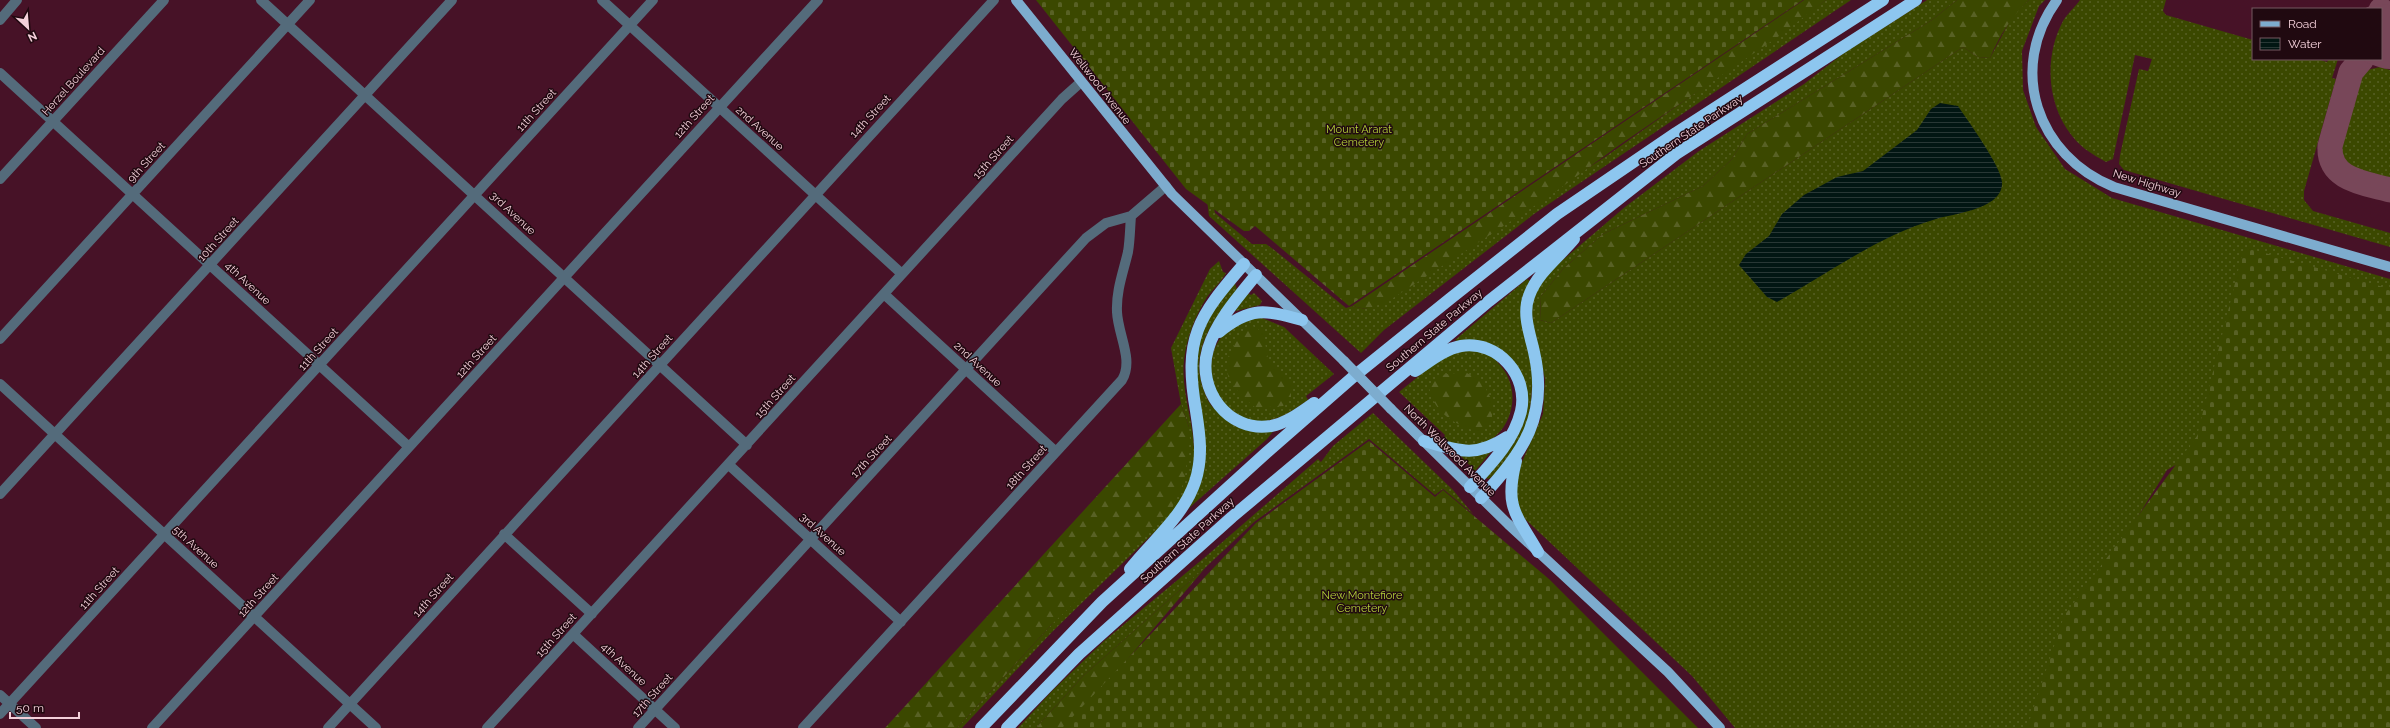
<svg xmlns="http://www.w3.org/2000/svg" width="2390" height="728" viewBox="0 0 2390 728" font-family="Raleway,sans-serif">
<defs>
<pattern id="grass-dots" width="8" height="8" patternUnits="userSpaceOnUse"><rect width="8" height="8" fill="#3b4800"/><path d="M2 2h.1M6 6h.1" fill="none" stroke="#586125" stroke-width="1.8" stroke-linecap="round"/></pattern>
<pattern id="forest-firs" width="22" height="20" patternUnits="userSpaceOnUse"><rect width="22" height="20" fill="#3b4800"/><path d="M5 1l3.5 6h-7zM16 11l3.5 6h-7z" fill="#586125"/></pattern>
<pattern id="cemetery-stones" width="16" height="16" patternUnits="userSpaceOnUse"><rect width="16" height="16" fill="#3b4800"/><path d="M2 7V4a2 2 0 0 1 4 0v3zM10 15v-3a2 2 0 0 1 4 0v3z" fill="#586125"/></pattern>
<pattern id="water-rules" width="6" height="5" patternUnits="userSpaceOnUse"><rect width="6" height="5" fill="#021613"/><path d="M0 2.5h6" fill="none" stroke="#283735"/></pattern>
</defs>
<rect width="100%" height="100%" fill="#471227"/>
<path fill="url(#grass-dots)" d="M1826,0H1851L1534,214L1384,330L1361,353L1209,216L1207,200L1211,196L1215,213L1252,244H1266L1273,249L1346,308L1352,306L1366,309L1605,157Z
M1927,0H1957L1932,20L1747,134L1732,159L1703,186L1603,234L1563,269L1541,296L1540,320L1551,323L1963,47L1978,57L1990,58L2013,15L2029,0H2045L2039,6L2022,51L2023,90L2036,127L2065,169L2112,198L2390,279V390L2191,456L2167,470L2059,642L2033,728H1735L1692,676L1525,519L1515,503L1514,480L1543,414L1545,379L1530,315L1533,298L1544,276L1625,207L1699,151L1804,84L1844,53Z
M2080,0H2166L2163,11L2166,15L2253,40V59H2317L2327,62L2329,59H2338L2332,78L2336,79L2304,191V200L2313,211L2390,233V247L2124,170L2119,164L2120,155L2139,69L2148,71L2152,59L2135,55L2113,159L2106,162C2099,158 2092,154 2085,149C2048,119 2041,62 2063,21C2067,14 2075,7 2080,0Z
M2380,67L2390,70V181C2369,175 2346,175 2339,152L2360,79L2367,70Z
M1219,261L1223,272L1226,273C1221,282 1213,289 1207,297C1195,316 1187,337 1184,360C1180,396 1199,432 1193,469C1191,484 1182,499 1174,513L1052,632L962,728H957L1052,624L1189,427L1181,404L1171,348L1210,269Z
M1527,279L1530,281C1512,311 1528,334 1533,364C1534,371 1533,379 1532,386C1531,414 1527,434 1508,457C1503,463 1495,476 1488,479L1486,478L1523,420L1516,368L1455,340Z
M1235,283L1237,290C1214,319 1190,349 1203,388C1205,394 1209,405 1215,409C1226,416 1262,423 1276,428L1267,439L1188,509L1197,487L1193,359L1207,314Z
M1247,293L1251,295L1254,293L1262,301L1260,305L1236,311L1234,309Z
M1262,318L1284,327L1334,374L1306,396L1308,400C1296,408 1285,417 1270,420C1222,433 1191,365 1226,332C1229,329 1233,323 1237,321C1244,319 1254,319 1262,318Z
M1466,349C1473,351 1483,351 1490,354C1493,356 1497,362 1500,365C1528,396 1506,451 1462,447C1456,446 1449,441 1443,439L1445,435L1399,392L1446,354Z
M1373,413L1453,490L1473,514L1443,489L1435,495L1369,439L1254,522L1206,567L1083,676L1036,728H1018L1052,691L1104,641L1204,558L1318,459L1321,462L1333,446Z
M1494,448L1475,471L1458,453Z"/>
<path fill="url(#forest-firs)" d="M1804,0H1826L1779,36L1621,144L1548,197L1387,302L1366,309L1352,306Z
M1957,0H2029C2011,17 2000,35 1990,58L1978,57L1963,47L1551,323L1540,320L1541,296L1563,269L1603,234L1703,186L1732,159L1747,134L1932,20Z
M1249,324L1263,332L1268,359L1291,382V399L1283,406L1256,408C1217,376 1219,362 1249,324Z
M1465,372L1482,381L1492,401V421L1481,433C1456,424 1435,416 1429,387L1439,375Z
M1181,404L1189,427L1190,439L1184,482L1170,513L1052,624L957,728H885Z
M1206,567L1069,728H1036L1083,676Z"/>
<path fill="url(#cemetery-stones)" d="M1036,0H1803L1349,306L1255,226L1249,231H1244L1186,189Z
M2244,247L2390,289V728H2027L2064,616L2197,436Z
M1369,441L1435,497L1443,490L1549,579L1698,728H1062L1256,523Z"/>
<path fill="url(#water-rules)" d="M1940,103L1958,106C1968,121 2001,166 2002,182C2004,209 1953,214 1936,219C1878,236 1829,273 1777,302L1767,297L1739,265L1746,254L1769,236L1782,214L1804,195L1837,177L1863,171L1917,130L1931,109Z"/>
<g fill="none" stroke-linecap="round" stroke-linejoin="round">
<path stroke="#784759" stroke-width="25" d="M2381,10L2389,38L2381,44
M2362,59L2351,72L2330,146C2328,180 2365,183 2390,190"/>
<path stroke="#784759" stroke-width="62" d="M2381,35L2390,38"/>
<path stroke="#546b7b" stroke-width="10" d="M261,0L747,445
M602,0L902,274
M0,20L17,0
M0,73L409,447
M0,179L164,0
M884,294L1056,452
M0,339L310,0
M0,384L376,728
M729,465L901,622
M0,494L452,0
M504,534L592,614
M573,634L675,728
M0,695L36,728
M0,714L653,0
M152,728L818,0
M328,728L994,0
M487,728L1062,99L1081,82
M638,728L1086,238L1106,223L1131,216L1166,186
M803,728L1122,380C1134,360 1118,335 1117,312C1116,291 1123,273 1128,252C1130,240 1130,228 1131,216"/>
<path stroke="#7dacce" stroke-width="10" d="M1016,0L1172,194L1344,361
M2057,0C2007,69 2037,156 2114,187L2390,267
M1391,409L1508,524L1668,672L1720,728"/>
<path stroke="#8dc6ef" stroke-width="12" d="M1256,275C1238,297 1216,322 1208,349C1196,389 1228,433 1271,426C1287,423 1301,412 1314,403
M1219,332C1251,306 1265,310 1302,320
M1415,371C1429,362 1444,349 1461,346C1498,340 1529,376 1521,411C1514,441 1490,465 1470,487
M1424,441C1459,451 1475,458 1507,437
M1516,461C1504,507 1516,514 1538,552
M1481,498C1523,452 1549,417 1534,352C1530,334 1522,314 1529,296C1537,273 1559,257 1574,239
M1130,569C1152,541 1183,517 1195,482C1203,458 1200,436 1196,411C1183,338 1198,317 1244,264
M981,728L1102,602L1266,453L1353,377L1451,298L1557,214L1676,133L1883,0
M1007,728L1079,654L1232,517L1489,301L1676,154L1916,0"/>
<path stroke="#7dacce" stroke-width="10" d="M1344,361L1391,409"/>
</g>
<g text-anchor="middle" stroke-width="3" stroke-linejoin="round" paint-order="stroke">
<g font-size="11" fill="#f4d0da" stroke="#200910">
<text transform="translate(73 81) rotate(-48)" y="4">Herzel Boulevard</text>
<text transform="translate(1100 86) rotate(52)" y="4">Wellwood Avenue</text>
<text transform="translate(536 110) rotate(-48)" y="4">11th Street</text>
<text transform="translate(694 116) rotate(-48)" y="4">12th Street</text>
<text transform="translate(870 116) rotate(-47)" y="4">14th Street</text>
<text transform="translate(760 128) rotate(42)" y="4">2nd Avenue</text>
<text transform="translate(1691 131) rotate(-34)" y="4">Southern State Parkway</text>
<text transform="translate(993 157) rotate(-48)" y="4">15th Street</text>
<text transform="translate(146 162) rotate(-48)" y="4">9th Street</text>
<text transform="translate(2147 183) rotate(17)" y="4">New Highway</text>
<text transform="translate(513 213) rotate(43)" y="4">3rd Avenue</text>
<text transform="translate(218 239) rotate(-48)" y="4">10th Street</text>
<text transform="translate(248 283) rotate(43)" y="4">4th Avenue</text>
<text transform="translate(1434 330) rotate(-40)" y="4">Southern State Parkway</text>
<text transform="translate(318 349) rotate(-48)" y="4">11th Street</text>
<text transform="translate(476 356) rotate(-48)" y="4">12th Street</text>
<text transform="translate(652 356) rotate(-48)" y="4">14th Street</text>
<text transform="translate(978 364) rotate(43)" y="4">2nd Avenue</text>
<text transform="translate(775 396) rotate(-48)" y="4">15th Street</text>
<text transform="translate(1450 450) rotate(45)" y="4">North Wellwood Avenue</text>
<text transform="translate(871 456) rotate(-47)" y="4">17th Street</text>
<text transform="translate(1026 467) rotate(-48)" y="4">18th Street</text>
<text transform="translate(823 534) rotate(42)" y="4">3rd Avenue</text>
<text transform="translate(1187 540) rotate(-42)" y="4">Southern State Parkway</text>
<text transform="translate(196 547) rotate(42)" y="4">5th Avenue</text>
<text transform="translate(99 588) rotate(-48)" y="4">11th Street</text>
<text transform="translate(258 595) rotate(-48)" y="4">12th Street</text>
<text transform="translate(433 595) rotate(-48)" y="4">14th Street</text>
<text transform="translate(556 635) rotate(-48)" y="4">15th Street</text>
<text transform="translate(624 664) rotate(43)" y="4">4th Avenue</text>
<text transform="translate(652 695) rotate(-48)" y="4">17th Street</text>
</g>
<g font-size="11" fill="#b3d139" stroke="#200910">
<text x="1359" y="133">Mount Ararat<tspan x="1359" dy="13">Cemetery</tspan></text>
<text x="1362" y="599">New Montefiore<tspan x="1362" dy="13">Cemetery</tspan></text>
</g>
</g>
<rect x="2252" y="8" width="130" height="52" fill="#200910" stroke="#755961"/>
<rect x="2260" y="21" width="20" height="6" fill="#7dacce" stroke="#755961"/>
<text x="2288" y="28" font-size="12" fill="#f4d0da">Road</text>
<rect x="2260" y="38" width="20" height="12" fill="url(#water-rules)" stroke="#755961"/>
<text x="2288" y="48" font-size="12" fill="#f4d0da">Water</text>
<g transform="translate(28 28) rotate(154)" stroke="#200910" stroke-width="3" paint-order="stroke">
<path d="M0-3L7 15L0 10L-7 15Z" fill="#f4d0da"/>
<text y="-6" font-size="11" font-weight="bold" text-anchor="middle" fill="#f4d0da">N</text>
</g>
<path d="M10 712v6h69v-6" fill="none" stroke="#f4d0da" stroke-width="2"/>
<text x="16" y="712" font-size="12" fill="#f4d0da" stroke="#200910" stroke-width="3" paint-order="stroke">50 m</text>
</svg>
